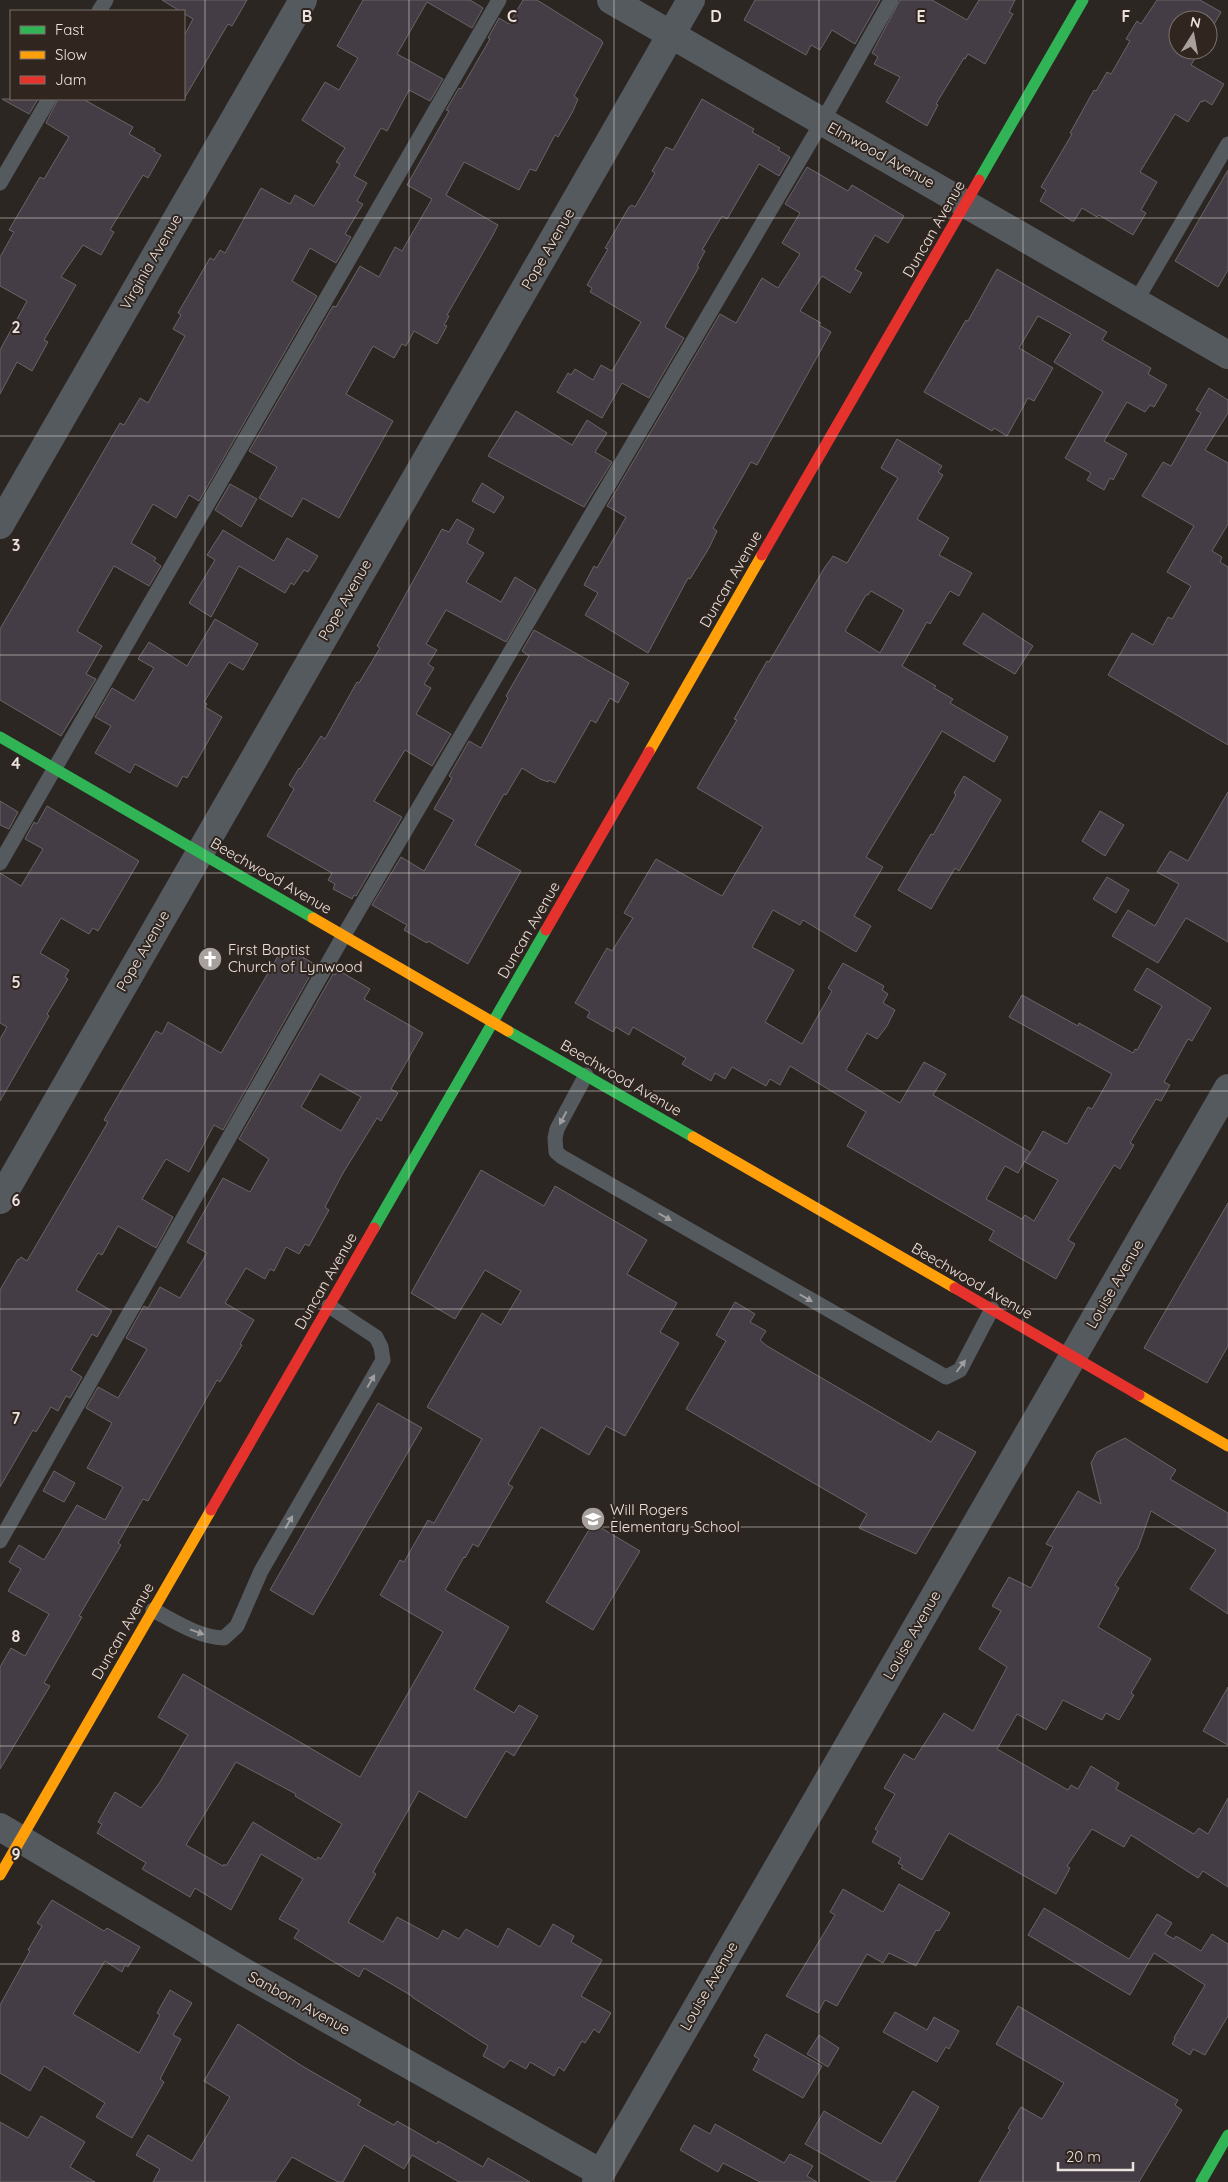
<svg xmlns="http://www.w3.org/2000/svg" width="1228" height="2182" viewBox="0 0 1228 2182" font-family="Quicksand,sans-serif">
<rect width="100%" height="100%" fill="#2c2623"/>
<path fill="#453d45" stroke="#686566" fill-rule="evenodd" d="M162,0H247L232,26L228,24L184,99V36L193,19Z
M363,0H470L483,8L472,28L427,2L397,54L443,79L430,101L409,90L387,131L381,128L354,176L367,183L357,201L363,204L345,234L351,237L336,263L310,248L292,281L317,296L199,501L189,495L176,518L153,504L131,543L156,558L154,561L161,566L149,586L114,566L77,631L102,646L86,674L96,679L61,736L0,700V629L120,423L124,425L140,398L148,403L185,336L173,329L181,315L178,313L210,258L214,260L220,250L225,253L261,188L290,204L295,195L314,206L340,164L336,162L345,148L302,120L325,82L339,90L358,58L337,46Z
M523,0H537L601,40L603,43L574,96L578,99L573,111L558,137L555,135L536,171L530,169L519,190L464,162L446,195L498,225L493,235L447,315L449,316L444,325L447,326L437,344L414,331L406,346L402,344L394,358L373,346L346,394L393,421L339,518L303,498L292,517L259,498L277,467L249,451L333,306L336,307L360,266L379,277L395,247L402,251L432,199L407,185L449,111L446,110L459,88L461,89L490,39L488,38L499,18L509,24Z
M755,0H880L855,44L832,30L820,50L811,45L806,55L744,20Z
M900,0H932L967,20L979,0H1015L1009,12L1013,14L985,64L968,54L965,59L964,58L936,104L938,105L927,126L886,102L900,77L874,64L878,57L872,53Z
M1157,0H1200L1221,12L1208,35V20H1178V50H1200L1191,65L1224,84L1212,105L1204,100L1203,102L1201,101L1188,122L1175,114L1140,172L1157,182L1141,210L1146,213L1133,235L1099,215L1097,217L1082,208L1074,221H1072L1040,201L1046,190L1041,187L1072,134L1070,133L1094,90L1096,91L1107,72L1111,74L1130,41L1126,39L1137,21L1141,24Z
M2,99H38L29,114Z
M58,99H83L133,127L129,134L155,149L154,151L161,155L148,178L143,175L110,230L114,232L101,255L83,245L61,277L76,285L44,340L48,342L32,371L17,362L0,394V350L27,301L0,286V257L14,232L9,230L40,177L44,179L69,137L46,123Z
M702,99L754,129L752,132L780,148L778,150L790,157L779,176L759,164L727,219L722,216L702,250L705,251L697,266L699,267L667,323L665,327L684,338L649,398L622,383L602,418L557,392L568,373L571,375L575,369L593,380L601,365L612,371L641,322L590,292L592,288L587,285L608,249L605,248L629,207L632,205L635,207L655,173L652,171L666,147L673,150Z
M807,167L848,191L852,185L904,216L888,243L875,235L855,269L862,273L850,293L822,276L800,311L821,323L819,325L831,332L757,465L751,462L713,528L717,531L709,548L690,579L688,578L648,653L585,615L598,593L584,585L594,566L597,568L626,517L607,506L720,314L736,323L762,278L778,288L800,254L782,243L800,213L785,204Z
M1228,170V270L1218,287L1175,261Z
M997,269L1107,332L1102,340L1151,368L1148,374L1167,385L1154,407L1150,405L1145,412L1127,402L1104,441L1127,454L1113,480L1110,478L1104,490L1087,480L1091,473L1065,458L1103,392L1054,362L1071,334L1038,316L1019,348L1053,368L1034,401L1028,398L1007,436L994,428L992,431L924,392L966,320L968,321Z
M1209,388L1228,400V413L1205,450L1228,463V524L1212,551L1222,557L1220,562L1228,567V745L1108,675L1132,633L1153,645L1168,617L1172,619L1191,586L1167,572L1194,526L1142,496L1163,462L1171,466L1201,413L1196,410Z
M516,411L572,445L587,420L607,433L595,452L612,462L584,507L488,456Z
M897,439L942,466L938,472L943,475L917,519L949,538L939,555L972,573L959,596L950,591L930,624L927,622L902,666L936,686L934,688L953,699L950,703L1008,737L994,762L942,731L866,857L883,867L854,916L871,926L856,952L803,920L800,925L773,910L752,947L794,970L765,1022L802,1044L832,991L828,988L843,963L884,986L882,990L888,994L883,1003L895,1010L887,1026L877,1039L867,1033L846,1070L900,1103L924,1062L946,1074L933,1095L1030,1152L1018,1173L1005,1166L986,1199L1022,1219L1025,1215L1034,1221L1058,1180L1025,1162L1043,1131L1067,1144L1088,1107L1092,1109L1112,1074L1009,1017L1022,995L1078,1026L1079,1023L1133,1053L1135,1049L1137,1050L1162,1006L1134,990L1147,968L1211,1008L1192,1041L1188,1039L1164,1082L1170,1085L1161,1101L1156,1099L1130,1143L1134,1145L1120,1169L1114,1165L1068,1240L1075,1244L1056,1279L989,1240L994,1231L847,1146L866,1112L790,1066L780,1085L770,1079L766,1086L732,1067L725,1079L715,1073L711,1081L682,1064L686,1058L633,1027L629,1035L616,1027L613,1032L587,1017L590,1012L575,1003L607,948L612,951L633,918L624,913L656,859L722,896L763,827L697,788L737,720L734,719L767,661L769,662L825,567L833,556L847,563L898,478L881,468ZM871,591L904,610L880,653L845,631L866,595H868Z
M482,483L504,497L494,513L472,501Z
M230,484L257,499L241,527L215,510Z
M457,519L474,529L467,543L484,553L466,582L501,602L515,577L536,590L506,642L446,610L426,644L437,650L428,664L434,668L424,684L431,688L416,714L451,734L432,766L405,750L374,801L402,817L356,896L354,895L352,899L333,889L335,884L328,880L332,873L267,836L294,789L289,785L299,768L300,769L321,736L325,739L357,682L359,683L380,648L377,646L442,529L449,532Z
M223,530L274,561L287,538L318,556L308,572L304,570L294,585L291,583L285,593L239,566L211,617L189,603L215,560L207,555Z
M983,613L1033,646L1015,674L963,644Z
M215,619L258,644L243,670L229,662L204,702L207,704L205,707L222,717L187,778L183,776L177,787L135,764L130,773L95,753L111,726L95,717L112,688L134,701L154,668L138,659L149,642L187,666Z
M534,630L629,683L618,703L610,698L596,723L591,720L555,783L549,780L548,782L540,779L522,768L506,795L504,794L475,845L521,871L468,964L428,941L427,943L404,930L407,925L372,905L401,857L424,871L454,820L434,809L452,778L449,776L469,741L481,748L508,698L506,696L529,656L522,651Z
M964,776L1001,800L959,871L955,868L931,909L898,890L931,834L933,835L956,795L954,793Z
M1228,792V942L1186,918L1158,963L1112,936L1128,910L1155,926L1179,884L1157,872L1170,851L1188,861Z
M0,801L18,812L9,829L0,825Z
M47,806L139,861L98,931L93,928L89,934L61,918L40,953L69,970L65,977L68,979L47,1014L49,1016L0,1101V1039L7,1027L0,1023V873L21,886L43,849L25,839L34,822L37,824Z
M1100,811L1124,825L1105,856L1082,841Z
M1107,877L1129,890L1116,913L1093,899Z
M284,946L316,965L223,1130L214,1125L189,1172L166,1159L142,1199L173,1217L156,1248L118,1226L102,1255L98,1253L76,1290L112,1311L97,1337L92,1334L71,1370L82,1377L70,1398L66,1396L58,1411L51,1407L36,1432L33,1430L0,1487V1290L18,1259L19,1260L21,1257L27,1261L108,1122L104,1120L156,1031L162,1034L168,1022L221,1053Z
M338,970L370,989L364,999L423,1033L391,1089L398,1093L381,1121L377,1118L343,1173L325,1207L329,1210L309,1246L305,1244L299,1254L286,1247L274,1271L270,1269L265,1279L246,1268L225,1303L254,1320L240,1344L242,1345L220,1382L217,1380L148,1501L143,1499L118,1543L121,1545L79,1616L82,1617L44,1683L50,1686L0,1769V1667L11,1648L25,1656L49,1614L8,1591L21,1569L9,1562L19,1545L44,1560L77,1505L105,1520L123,1487L87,1468L112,1423L86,1408L98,1387L118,1398L147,1349L126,1338L144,1306L148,1308L160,1287L180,1298L207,1253L187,1242L223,1178L250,1192L269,1159L239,1139L333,974L335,975ZM320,1074L361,1097L341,1131L301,1107Z
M481,1170L544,1206L555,1186L647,1240L627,1274L677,1303L660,1332L679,1343L625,1436L606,1426L589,1455L541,1427L508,1484L513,1487L478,1547L473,1544L465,1558L464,1557L445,1590L509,1627L474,1689L514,1713L519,1705L538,1716L514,1756L506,1751L466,1818L419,1791L373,1872L376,1874L348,1922L383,1942L397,1917L438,1939L443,1930L459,1939L466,1929L498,1947L508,1928L540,1947L553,1924L574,1936L571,1942L602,1960L581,1996L611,2013L599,2033L594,2029L585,2043L582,2041L564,2071L559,2067L554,2076L530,2062L526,2069L510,2060L504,2068L483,2056L488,2046L412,1997V1996L364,1968L359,1977L294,1938L299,1930L279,1919L303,1879L261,1854L231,1910L195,1888L190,1897L142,1869L146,1863L97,1833L102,1824L98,1822L115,1792L141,1808L160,1782L188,1735L158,1717L183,1674L360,1777L443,1632L380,1595L400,1560L404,1562L428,1520L434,1523L482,1439L427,1407L482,1313L501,1325L521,1291L485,1270L455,1319L411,1293ZM236,1762L296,1794L295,1796L342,1824L321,1859L318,1857L316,1860L253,1822L226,1866L224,1864L223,1866L186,1845Z
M1228,1203V1346L1207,1383L1144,1348Z
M735,1302L755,1314L750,1322L766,1331L760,1340L767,1346L931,1442L938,1431L976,1452L916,1554L859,1528L867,1514L686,1409L726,1341L716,1335Z
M378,1403L422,1428L313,1615L270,1590Z
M1125,1438L1176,1470L1170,1479L1228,1513V1614L1190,1589L1216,1550L1151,1511L1138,1548L1115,1585L1119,1588L1098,1627L1151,1659L1131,1693L1134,1695L1119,1720L1106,1713L1102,1720L1063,1700L1046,1730L1017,1714L997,1749L1068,1790L1071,1785L1078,1789L1091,1766L1119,1783L1116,1789L1194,1834L1199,1828L1208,1834L1228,1798V1887L1203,1871L1198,1878L1131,1835L1124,1847L1092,1829L1067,1866L1070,1868L1056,1894L949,1833L922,1880L901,1868L903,1866L898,1863L901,1858L872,1842L878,1831L875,1829L895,1794L884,1788L904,1754L914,1760L944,1713L973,1731L1007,1667L979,1649L1001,1611L992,1606L1009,1577L1031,1588L1053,1547L1046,1544L1078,1491L1101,1504L1091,1463L1097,1452Z
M54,1471L75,1483L64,1502L43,1491Z
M593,1523L640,1551L593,1630L546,1602Z
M1228,1687V1745L1203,1731Z
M899,1884L950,1913L939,1931L936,1930L916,1966L889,1953L883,1963L867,1954L837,2006L825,2000L818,2013L786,1996L835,1915L830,1912L843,1889L883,1912Z
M52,1900L104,1931L107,1928L140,1947L128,1967L125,1965L122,1972L105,1961L73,2014L139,2053L160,2015L157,2013L170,1990L192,2003L173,2035L181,2039L160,2079L164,2082L132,2138L96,2117L105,2103L44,2066L30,2091L0,2073V2005L30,1951L28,1950L42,1926L37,1923Z
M1044,1908L1129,1959L1157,1914L1172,1923L1165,1934L1174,1939L1176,1936L1201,1951L1212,1934L1228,1944V2016L1205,2055L1193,2049L1190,2055L1172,2044L1175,2039L1174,2038L1205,1985L1154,1953L1130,1995L1028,1935Z
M1018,2006L1178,2100L1175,2105L1182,2110L1139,2182H979L1010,2130L1008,2128L1021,2107L1042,2119L1064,2083L996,2044Z
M895,2012L927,2030L934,2017L959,2031L949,2049L946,2047L937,2062L883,2032Z
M238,2024L302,2066L361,2100L358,2105L394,2125L397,2121L437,2144L438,2141L483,2167L488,2158L530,2182H459L412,2155L404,2169L364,2145L343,2182H338L292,2157L275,2182H153L160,2169L136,2155L148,2135L192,2161L230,2097L204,2081Z
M766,2034L822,2066L803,2098L753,2070L759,2059L754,2056Z
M819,2035L839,2048L828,2067L807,2054Z
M913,2091L939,2107L895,2182H872L805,2144L824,2111L881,2144Z
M41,2116L85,2142L70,2167L95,2182H0V2122L28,2138Z
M715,2124L784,2163L790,2154L813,2166L807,2176L817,2182H760L723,2163L718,2172L680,2150L694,2125L710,2134Z"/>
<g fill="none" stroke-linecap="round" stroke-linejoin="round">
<path stroke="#555a5e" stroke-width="15" d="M99,11L106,0
M0,183L49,99
M1136,301L1228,144
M0,863L499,0
M586,1075L557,1129L555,1138L556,1152L562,1157L946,1377L960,1370L992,1309
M0,1541L344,935L822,122L891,0
M153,1610C176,1622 198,1637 224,1638L237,1626L261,1571L383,1360L381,1347L376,1337L329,1306"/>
<path stroke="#555a5e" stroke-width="28" d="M611,0L1228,355
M0,525L303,0
M0,1200L691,0
M0,1827L244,1972L601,2173
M596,2182L1228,1088"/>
<path stroke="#30b455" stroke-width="11" d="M979,180L1083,0
M0,737L313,918
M508,1031L693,1137
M374,1228L546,930
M1201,2182L1228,2135"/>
<path stroke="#ff9f0a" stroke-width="11" d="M649,752L762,555
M313,918L508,1031
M693,1137L955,1288
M1139,1395L1228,1446
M0,1875L211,1510"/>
<path stroke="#e5322d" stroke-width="11" d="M762,555L979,180
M546,930L649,752
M955,1288L1139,1395
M211,1510L374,1228"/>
</g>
<defs><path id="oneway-solid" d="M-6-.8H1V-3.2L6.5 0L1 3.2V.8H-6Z" transform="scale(1.25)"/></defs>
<g fill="#a09e9e">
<use href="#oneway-solid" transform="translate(563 1118) rotate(118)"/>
<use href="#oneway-solid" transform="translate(665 1217) rotate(30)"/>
<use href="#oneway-solid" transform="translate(806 1298) rotate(30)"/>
<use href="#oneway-solid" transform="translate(961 1366) rotate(-53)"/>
<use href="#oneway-solid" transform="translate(371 1381) rotate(-60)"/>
<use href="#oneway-solid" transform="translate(289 1522) rotate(-60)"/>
<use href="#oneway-solid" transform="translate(197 1632) rotate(20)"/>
</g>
<path fill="none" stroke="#eae2de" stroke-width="1" stroke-opacity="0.55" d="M205,0V2182M409,0V2182M614,0V2182M819,0V2182M1023,0V2182M0,218H1228M0,436H1228M0,655H1228M0,873H1228M0,1091H1228M0,1309H1228M0,1527H1228M0,1746H1228M0,1964H1228"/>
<defs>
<g id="church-disc" transform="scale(1.25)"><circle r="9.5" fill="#a8a09d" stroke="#30251f"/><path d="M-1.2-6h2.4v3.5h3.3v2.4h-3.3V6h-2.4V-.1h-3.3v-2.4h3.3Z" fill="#fff"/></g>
<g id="school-disc" transform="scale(1.25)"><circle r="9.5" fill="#a8a09d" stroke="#30251f"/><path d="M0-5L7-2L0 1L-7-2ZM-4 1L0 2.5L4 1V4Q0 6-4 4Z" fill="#fff"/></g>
</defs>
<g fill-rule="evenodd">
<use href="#church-disc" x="210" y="959"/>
<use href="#school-disc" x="593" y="1519"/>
</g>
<g text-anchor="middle" stroke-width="4" stroke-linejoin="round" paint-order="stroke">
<g font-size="15" fill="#eae2de" stroke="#30251f">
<text transform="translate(881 155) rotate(29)" y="5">Elmwood Avenue</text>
<text transform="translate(934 229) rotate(-60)" y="5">Duncan Avenue</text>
<text transform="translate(548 249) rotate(-60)" y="5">Pope Avenue</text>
<text transform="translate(151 262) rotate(-60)" y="5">Virginia Avenue</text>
<text transform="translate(731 579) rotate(-60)" y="5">Duncan Avenue</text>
<text transform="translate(345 600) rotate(-60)" y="5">Pope Avenue</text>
<text transform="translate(271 876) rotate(30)" y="5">Beechwood Avenue</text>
<text transform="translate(529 930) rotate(-60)" y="5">Duncan Avenue</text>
<text transform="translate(143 951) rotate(-60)" y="5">Pope Avenue</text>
<text transform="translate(621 1078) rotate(30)" y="5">Beechwood Avenue</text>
<text transform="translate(326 1281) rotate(-60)" y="5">Duncan Avenue</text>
<text transform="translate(972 1281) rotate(30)" y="5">Beechwood Avenue</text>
<text transform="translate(1115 1284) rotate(-60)" y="5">Louise Avenue</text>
<text transform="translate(123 1631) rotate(-60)" y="5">Duncan Avenue</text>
<text transform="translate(912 1635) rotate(-60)" y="5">Louise Avenue</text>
<text transform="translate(709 1986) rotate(-60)" y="5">Louise Avenue</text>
<text transform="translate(299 2003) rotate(29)" y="5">Sanborn Avenue</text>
</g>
<g font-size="15" fill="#eae2de" stroke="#30251f" text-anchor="start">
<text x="228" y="955">First Baptist<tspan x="228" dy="17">Church of Lynwood</tspan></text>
<text x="610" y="1515">Will Rogers<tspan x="610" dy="17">Elementary School</tspan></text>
</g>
</g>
<g font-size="16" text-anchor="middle" font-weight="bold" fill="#eae2de" stroke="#30251f" stroke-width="4" stroke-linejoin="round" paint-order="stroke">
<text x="307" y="22">B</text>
<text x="512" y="22">C</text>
<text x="716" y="22">D</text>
<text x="921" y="22">E</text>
<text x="1126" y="22">F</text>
<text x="16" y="333">2</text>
<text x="16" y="551">3</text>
<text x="16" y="769">4</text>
<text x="16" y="988">5</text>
<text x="16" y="1206">6</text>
<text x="16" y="1424">7</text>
<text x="16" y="1642">8</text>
<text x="16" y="1860">9</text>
</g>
<rect x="10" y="10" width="175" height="90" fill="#30251f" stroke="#7a716b"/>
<rect x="20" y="26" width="25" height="8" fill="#30b455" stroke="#7a716b"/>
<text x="55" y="35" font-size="15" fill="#eae2de">Fast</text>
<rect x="20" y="51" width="25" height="8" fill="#ff9f0a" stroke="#7a716b"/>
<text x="55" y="60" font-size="15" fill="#eae2de">Slow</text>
<rect x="20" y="76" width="25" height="8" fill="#e5322d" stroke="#7a716b"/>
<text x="55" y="85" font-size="15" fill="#eae2de">Jam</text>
<g transform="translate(1193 35) rotate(11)"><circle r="24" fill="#30251f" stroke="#7a716b"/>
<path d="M0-4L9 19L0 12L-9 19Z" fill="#a8a09d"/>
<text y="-8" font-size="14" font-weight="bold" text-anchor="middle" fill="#eae2de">N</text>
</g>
<path d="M1058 2162v8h75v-8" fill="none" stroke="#eae2de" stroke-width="2.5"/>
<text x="1066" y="2162" font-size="15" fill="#eae2de" stroke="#30251f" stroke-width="4" paint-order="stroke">20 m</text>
</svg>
